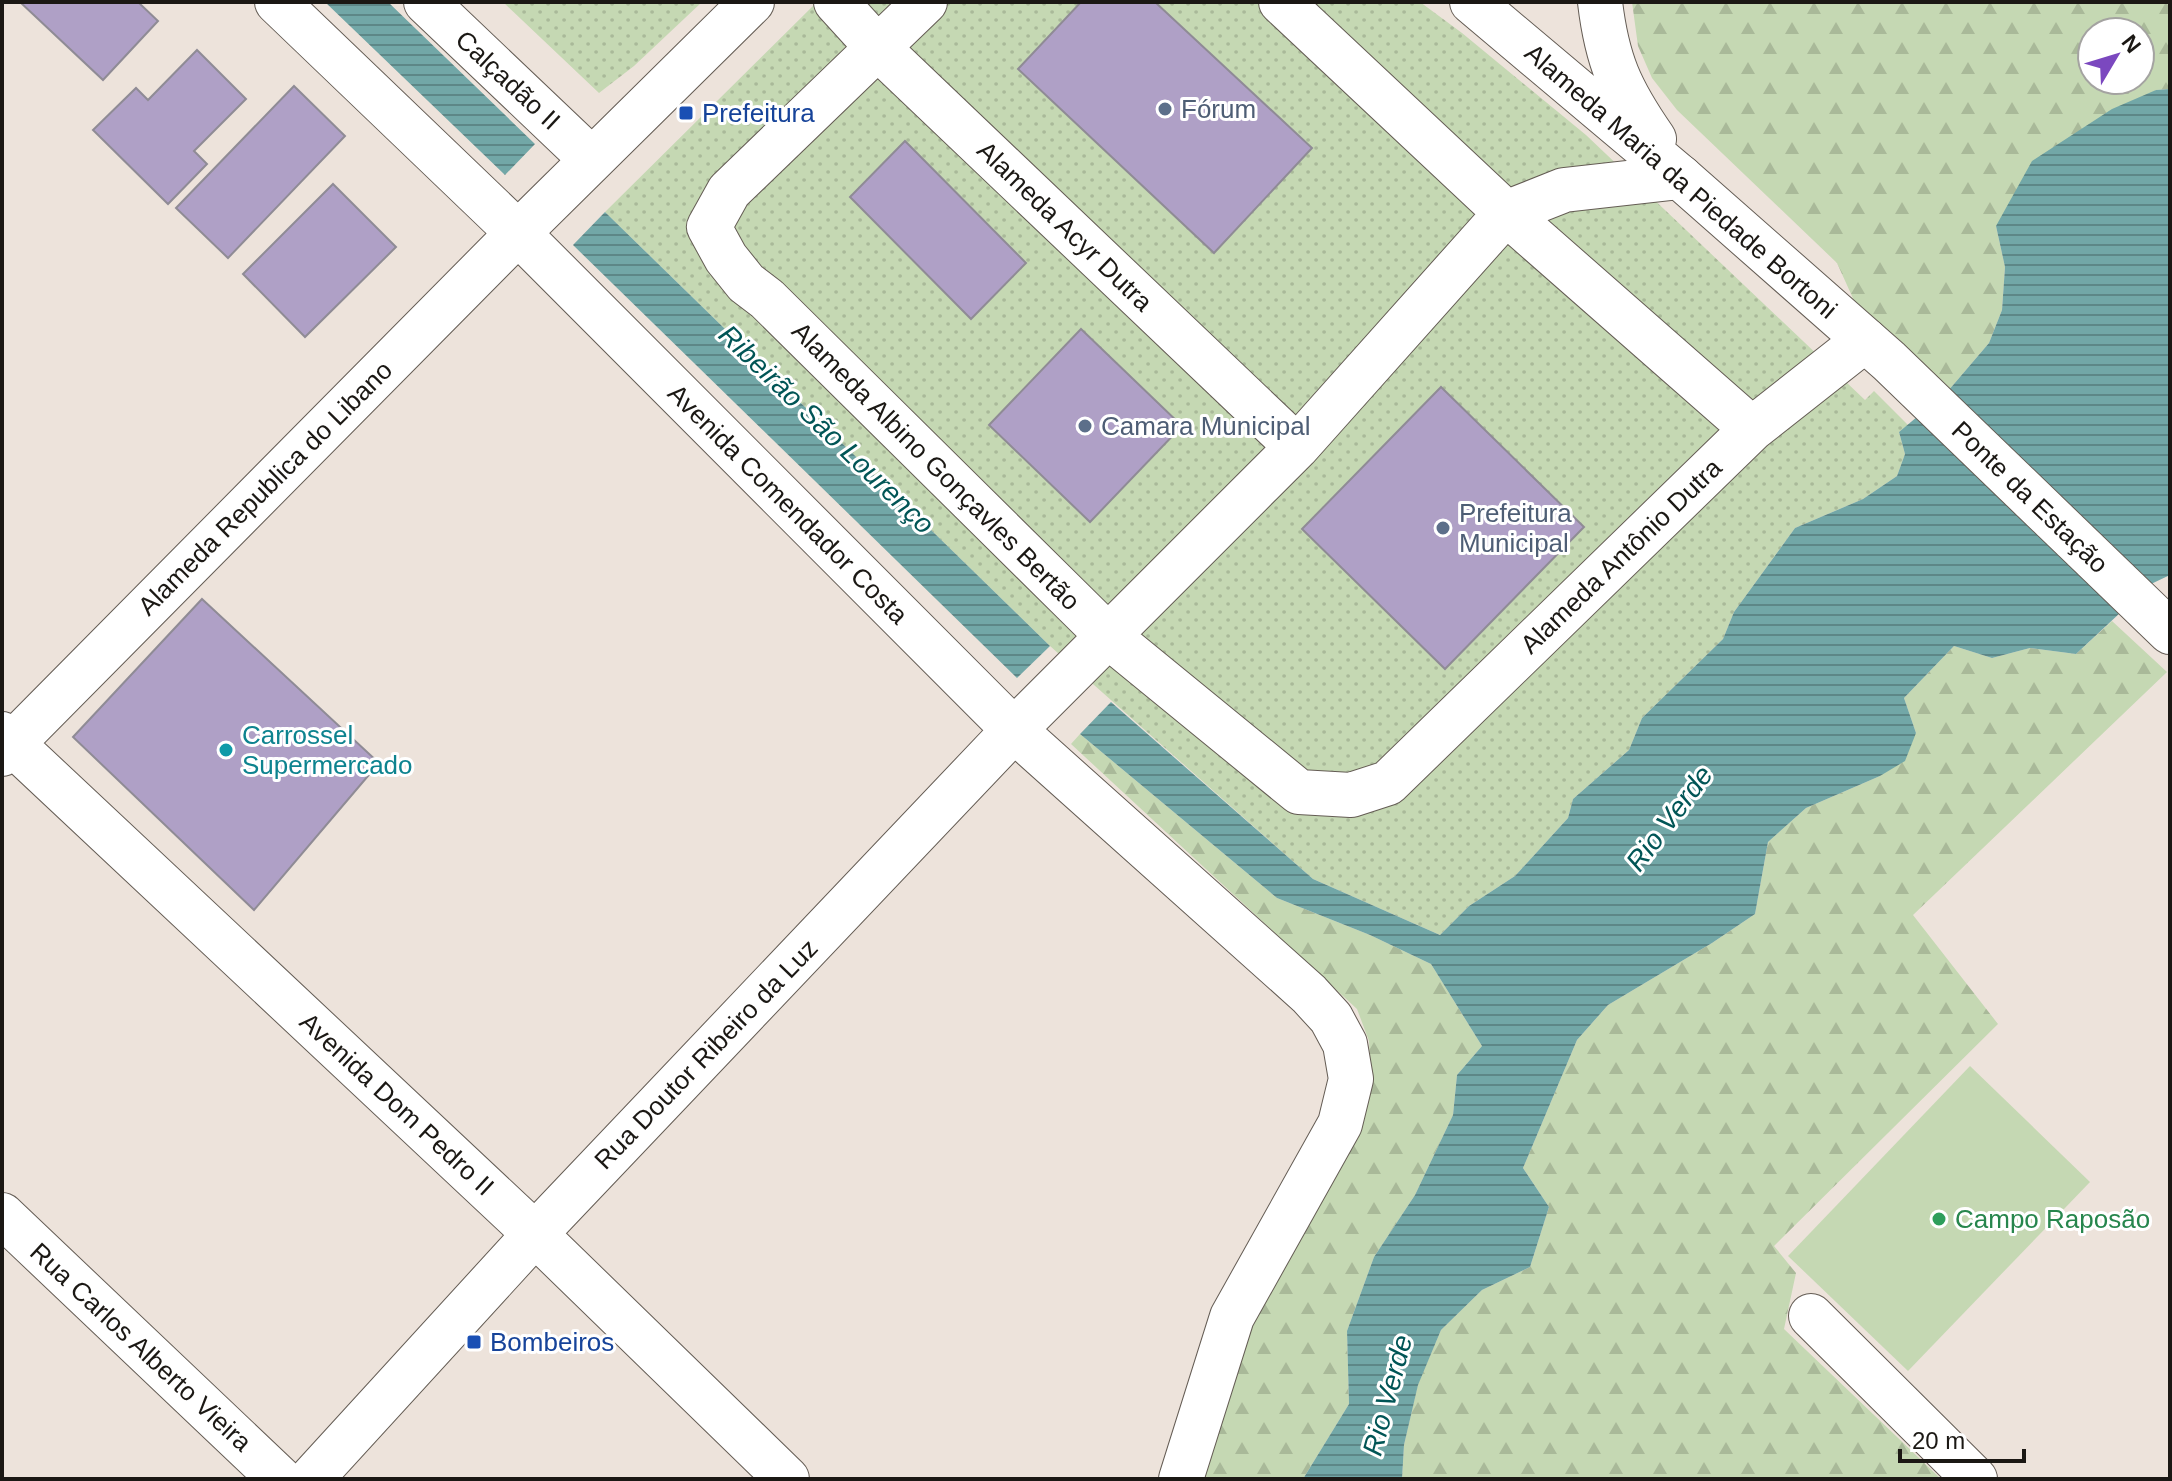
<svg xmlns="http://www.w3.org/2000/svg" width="2172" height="1481" viewBox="0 0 2172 1481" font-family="Arial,sans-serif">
<defs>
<pattern id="forest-firs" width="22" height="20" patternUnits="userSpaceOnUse" patternTransform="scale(2)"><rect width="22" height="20" fill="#c5d8b3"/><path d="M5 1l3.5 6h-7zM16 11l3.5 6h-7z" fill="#a9b999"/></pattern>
<pattern id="park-dots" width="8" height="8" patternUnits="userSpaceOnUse" patternTransform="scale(2)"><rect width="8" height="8" fill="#c5d8b3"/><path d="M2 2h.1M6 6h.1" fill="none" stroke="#a9b999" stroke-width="1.8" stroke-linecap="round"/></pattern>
<pattern id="water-rules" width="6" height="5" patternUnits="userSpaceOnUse" patternTransform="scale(2)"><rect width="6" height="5" fill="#72a7a7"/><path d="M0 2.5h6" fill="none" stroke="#5d8787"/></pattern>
</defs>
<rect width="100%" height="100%" fill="#ede3db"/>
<path fill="#c5d8b3" d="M1970,1066L2090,1182L1908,1371L1788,1256Z"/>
<path fill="url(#forest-firs)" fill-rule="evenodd" d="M1632,2H2170V89L2156,90L1996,226L2005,267L2002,310L1989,343L1948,391L1856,305L1837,263L1677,110L1652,78L1638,46ZM2092,32H2140V80H2092Z
M2112,621L2167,672L1913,915L1998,1024L1774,1246L1796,1273L1784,1329L1941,1479H1402L1404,1445L1418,1384L1441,1330L1482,1290L1530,1267L1549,1207L1523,1168L1577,1040L1608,1005L1712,943L1755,914L1768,842L1806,808L1880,776L1916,733L1904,698L1954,646L1992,658L2030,648L2076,654Z
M1080,734L1277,898L1370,935L1431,964L1482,1046L1457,1075L1453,1115L1415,1195L1374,1257L1347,1331L1349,1404L1303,1479H1198L1244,1328L1371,1082L1369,1041L1357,1009L1071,744Z"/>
<path fill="url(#park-dots)" d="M503,2H702L634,66L599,93Z
M817,2H1420L1462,33L1586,135L1865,400L1874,391L1908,425L1899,432L1905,454L1897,476L1863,499L1795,528L1734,612L1723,639L1642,718L1629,750L1573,799L1568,818L1515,876L1469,906L1440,935L1313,879L1050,646L605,212Z"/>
<path fill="url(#water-rules)" d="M325,2H388L535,144L505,175Z
M2170,89V575L2151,584L2076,654L2030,648L1992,658L1954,646L1904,698L1916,733L1905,761L1880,776L1806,808L1768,842L1755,914L1712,943L1608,1005L1577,1040L1523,1168L1549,1207L1530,1267L1482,1290L1441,1330L1418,1385L1404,1445L1402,1479H1303L1349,1404L1347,1331L1374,1257L1415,1195L1453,1115L1457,1075L1482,1046L1431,964L1370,935L1277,898L1080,734L1111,702L1313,879L1440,935L1469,906L1515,876L1568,818L1573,799L1629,750L1642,718L1723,639L1734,612L1795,528L1863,499L1897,476L1905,454L1899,432L1948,391L1989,343L2002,310L2005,267L1996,226L2032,161L2112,109L2156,90Z
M605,212L1050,646L1017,678L573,245Z"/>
<path fill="#afa0c6" stroke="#8f8b95" stroke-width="2" d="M20,2H138L158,21L103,80Z
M1081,2H1155L1312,148L1214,253L1018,69Z
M197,50L246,99L194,151L207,164L168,204L93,130L136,88L148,100Z
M294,86L345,136L228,258L176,208Z
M905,141L1026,263L971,319L850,197Z
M333,184L396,247L305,337L243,274Z
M1081,329L1182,426L1090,522L989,425Z
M1441,387L1584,527L1445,669L1302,529Z
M202,599L379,763L254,910L73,737Z"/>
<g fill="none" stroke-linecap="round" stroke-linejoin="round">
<g stroke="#645c54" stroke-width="46">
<path id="minor" d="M277,2L518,233
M426,2L591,159
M836,2L877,47L1297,447
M925,2L729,191L709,227L726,258L746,283L767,299L1107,635L1299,792L1351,795L1388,783L1752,429L1865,340
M1281,2L1506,213L1752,429
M2,1215L280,1479
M535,1234L787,1479
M1811,1316L1975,1479
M1181,1479L1232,1317L1340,1124L1351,1079L1345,1044L1331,1018L1309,994L1014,730L1297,447L1506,213L1564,190L1680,177"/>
</g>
<g stroke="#645c54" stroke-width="46">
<path id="major" d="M1472,2L1680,177L1889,361L2170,632
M1600,2C1607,61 1620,90 1654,139
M2,734L535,1234
M2,754L518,233L752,2
M311,1479L535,1234L1014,730L518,233"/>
</g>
<use href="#minor" stroke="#fff" stroke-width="44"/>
<use href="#major" stroke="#fff" stroke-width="44"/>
</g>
<g fill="#5c6f8a" stroke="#fff" stroke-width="3">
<circle cx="1165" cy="109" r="8"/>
<circle cx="1085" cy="426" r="8"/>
<circle cx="1443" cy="528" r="8"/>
</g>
<g fill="#1a4fb4" stroke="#fff" stroke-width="3">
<rect x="678" y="105" width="16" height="16" rx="4"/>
<rect x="466" y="1334" width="16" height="16" rx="4"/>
</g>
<circle fill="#0f9aa8" stroke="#fff" stroke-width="3" cx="226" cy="750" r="8"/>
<circle fill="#2e9e5b" stroke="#fff" stroke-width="3" cx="1939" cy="1219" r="8"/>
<g text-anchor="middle" stroke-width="6" stroke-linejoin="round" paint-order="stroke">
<g font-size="26" fill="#1b1814" stroke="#fff">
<text transform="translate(508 80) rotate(43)" y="9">Calçadão II</text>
<text transform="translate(1681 181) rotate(41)" y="9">Alameda Maria da Piedade Bortoni</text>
<text transform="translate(1065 226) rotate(44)" y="9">Alameda Acyr Dutra</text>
<text transform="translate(936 466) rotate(45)" y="9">Alameda Albino Gonçavles Bertão</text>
<text transform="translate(265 488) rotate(-45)" y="9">Alameda Republica do Libano</text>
<text transform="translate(2030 497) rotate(44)" y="9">Ponte da Estação</text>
<text transform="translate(788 504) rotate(45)" y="9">Avenida Comendador Costa</text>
<text transform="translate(1621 556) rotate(-44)" y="9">Alameda Antônio Dutra</text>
<text transform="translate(706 1054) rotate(-46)" y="9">Rua Doutor Ribeiro da Luz</text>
<text transform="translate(397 1104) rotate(43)" y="9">Avenida Dom Pedro II</text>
<text transform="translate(141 1347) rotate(43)" y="9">Rua Carlos Alberto Vieira</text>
</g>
<g font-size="26" fill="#4e5e75" stroke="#fff" text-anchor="start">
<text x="1181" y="118">Fórum</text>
<text x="1101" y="435">Camara Municipal</text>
<text x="1459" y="522">Prefeitura<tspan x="1459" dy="30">Municipal</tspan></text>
</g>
<g font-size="26" fill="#164399" stroke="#fff" text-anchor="start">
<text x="702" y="122">Prefeitura</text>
<text x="490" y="1351">Bombeiros</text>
</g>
<g font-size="26" fill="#0d838f" stroke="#fff" text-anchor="start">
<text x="242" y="744">Carrossel<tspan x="242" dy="30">Supermercado</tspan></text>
</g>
<g font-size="26" fill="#27864d" stroke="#fff" text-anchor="start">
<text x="1955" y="1228">Campo Raposão</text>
</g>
<g font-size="28" font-style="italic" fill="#015556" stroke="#fff">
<text transform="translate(827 429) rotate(44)" y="10">Ribeirão São Lourenço</text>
<text transform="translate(1669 818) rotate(-53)" y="10">Rio Verde</text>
<text transform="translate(1387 1395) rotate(-75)" y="10">Rio Verde</text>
</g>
</g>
<rect width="2172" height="1481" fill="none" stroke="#1b1814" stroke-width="8"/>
<g transform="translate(2116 56) rotate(52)"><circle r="38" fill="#ffffff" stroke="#a4a3a1" stroke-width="2"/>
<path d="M0-6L14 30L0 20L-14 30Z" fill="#7b48bf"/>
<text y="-12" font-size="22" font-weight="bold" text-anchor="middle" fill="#1b1814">N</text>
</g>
<path d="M1900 1449v12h124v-12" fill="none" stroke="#1b1814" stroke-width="4"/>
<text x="1912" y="1449" font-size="24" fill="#1b1814" stroke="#ffffff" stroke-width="6" paint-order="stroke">20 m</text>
</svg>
